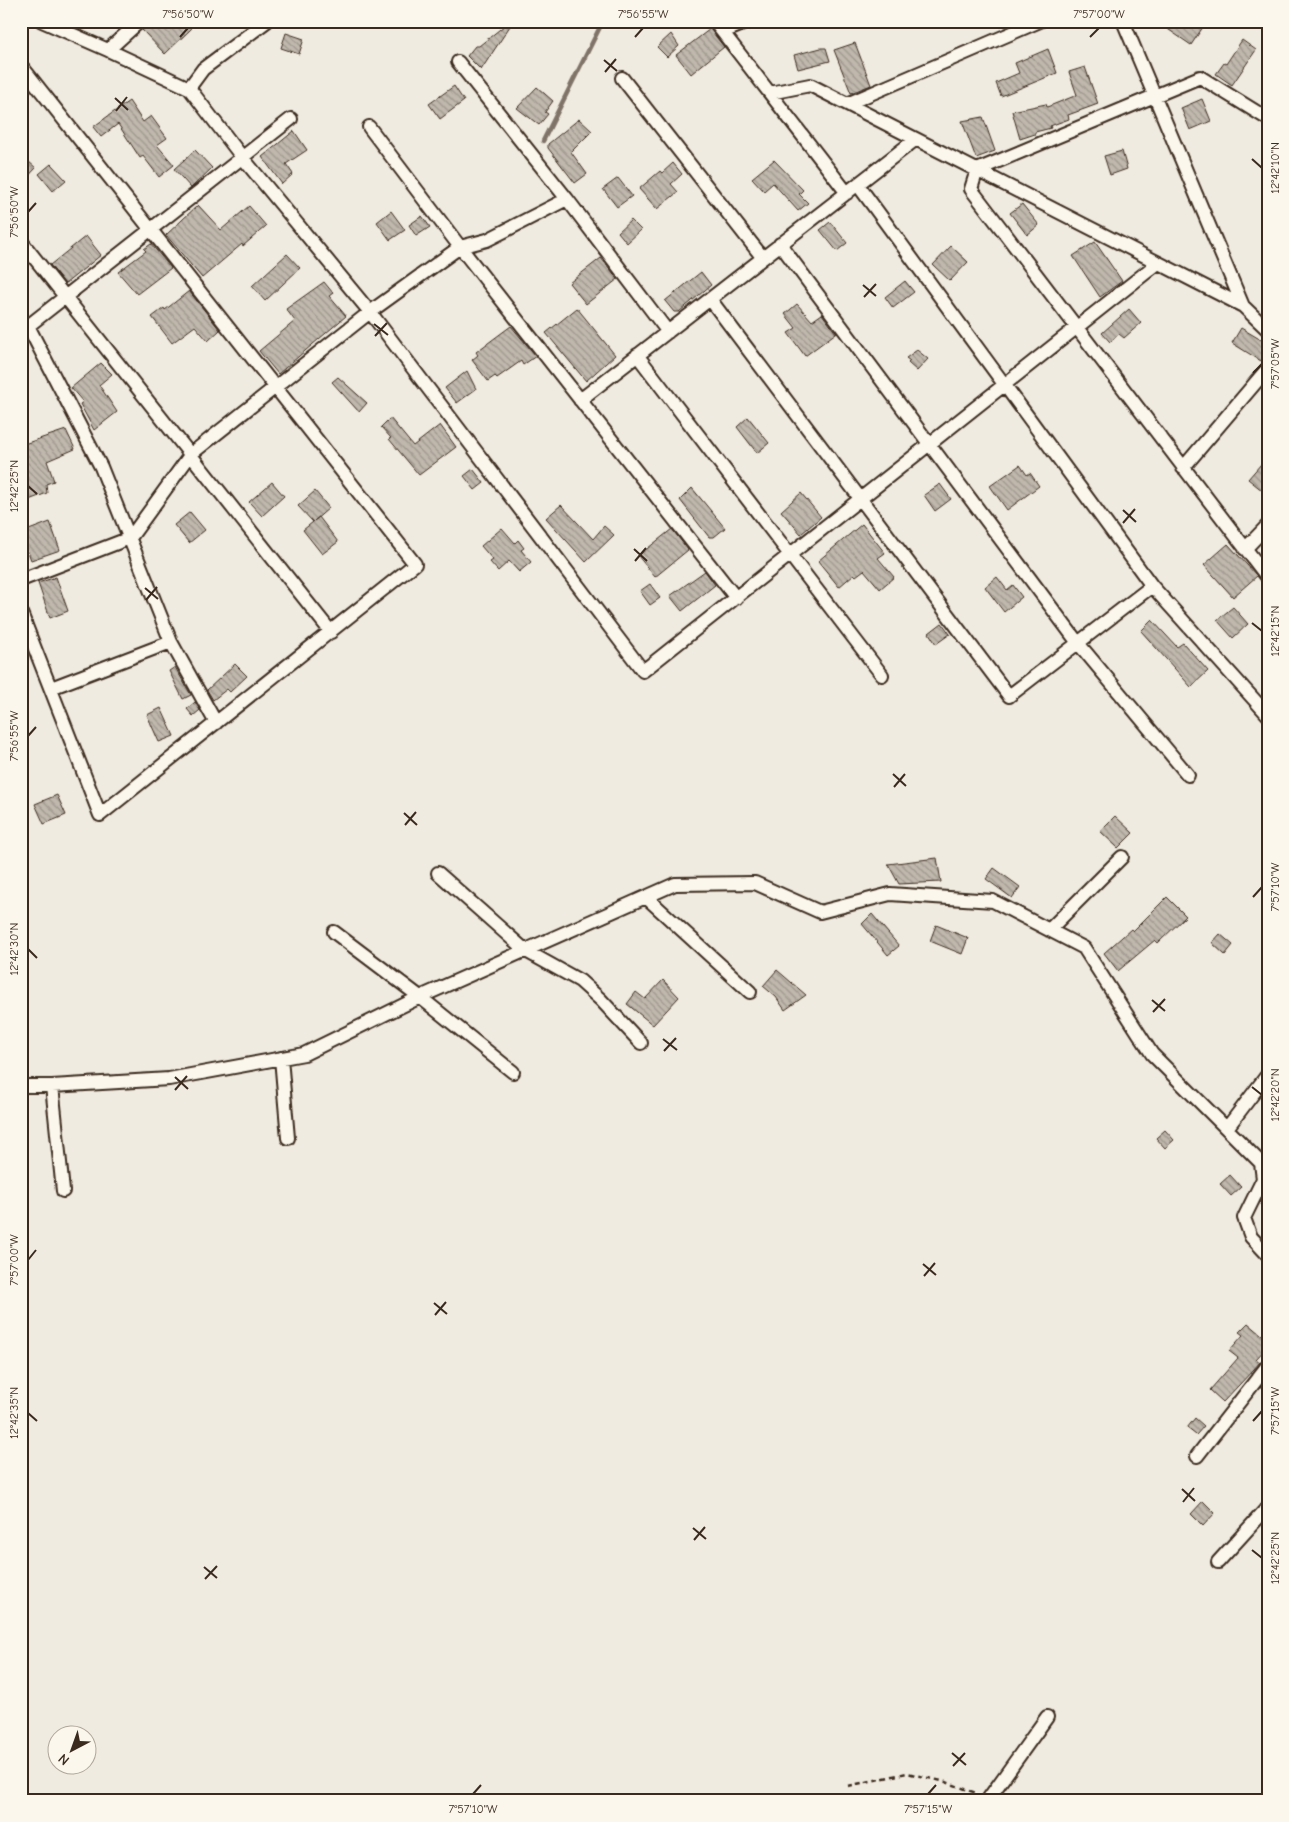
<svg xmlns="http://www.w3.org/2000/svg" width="1289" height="1822" viewBox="0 0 1289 1822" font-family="'Comic Neue',sans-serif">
<defs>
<pattern id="building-back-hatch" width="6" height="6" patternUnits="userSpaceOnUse" patternTransform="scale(1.25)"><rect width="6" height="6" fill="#c0b8ad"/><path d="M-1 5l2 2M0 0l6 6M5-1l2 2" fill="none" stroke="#9d968c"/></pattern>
</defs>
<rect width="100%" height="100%" fill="#f0ebe0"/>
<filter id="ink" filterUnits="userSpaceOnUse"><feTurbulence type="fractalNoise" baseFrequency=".02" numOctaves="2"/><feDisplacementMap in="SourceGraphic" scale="10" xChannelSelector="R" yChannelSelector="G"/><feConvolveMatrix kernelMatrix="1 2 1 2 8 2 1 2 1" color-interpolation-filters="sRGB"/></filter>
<g filter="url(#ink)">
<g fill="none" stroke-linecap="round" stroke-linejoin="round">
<path stroke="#7f7367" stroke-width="4.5" d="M543,141L603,21"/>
</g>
<path fill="url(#building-back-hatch)" stroke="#3b2a1e" d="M148,21H183L191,29L165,54L142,30Z
M510,21L512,23L481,70L467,56L475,46H479Z
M1156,21H1207L1191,45Z
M710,29L724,47L691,74L676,55Z
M286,33L304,39L299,54L281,48Z
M671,34L679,46L667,57L657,47Z
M1242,40L1256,50L1232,85L1216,74L1224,63L1226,64Z
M855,43L871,85L851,93L834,50Z
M821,48H826L830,61L798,69L794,55Z
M1048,49L1057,73L1001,96L996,83L1019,73L1015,63Z
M1085,67L1098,104L1068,115L1069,119L1050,126L1051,128L1035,132V134L1020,139L1012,111L1046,104L1047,107L1077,95L1069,72Z
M454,86L464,101L440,119L429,104Z
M537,87L553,101L545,112L548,114L539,125L517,108Z
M1202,99L1211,121L1190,130L1181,108Z
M129,101L143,122L151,116L167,138L157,145L174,165L159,177L143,156L140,158L118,124L101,137L93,127Z
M983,117L995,151L976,158L962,121Z
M579,119L592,131L571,152L587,174L575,183L548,148V144Z
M294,131L307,150L286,164L293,174L282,184L262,157Z
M195,150L212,168L191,188L174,169Z
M1122,151L1127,169L1110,175L1104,156Z
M21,155L36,168L21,184Z
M774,160L803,190L799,194L808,203L798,211L773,183L764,191L752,178Z
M673,163L682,174L671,184L678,192L657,209L639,189L660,171L662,173Z
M51,164L66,180L53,191L39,174Z
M618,178L632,196L617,207L603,189Z
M1022,204L1039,225L1027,235L1010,213Z
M198,205L221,230L249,206L266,226L243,246L242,244L202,278L166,235Z
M391,211L405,230L390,240L377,222Z
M422,216L430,227L416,236L409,225Z
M631,220L641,230L627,243L618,232Z
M830,222L847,243L837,251L820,230Z
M86,236L101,255L65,284L50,265Z
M1095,242L1122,281L1100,297L1073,256Z
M151,244L171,268L137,294L118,272L146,251L144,249Z
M951,246L968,262L950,281L933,265Z
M287,254L300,268L265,301L252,286Z
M601,258L618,279L586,304L569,283Z
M701,272L711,285L679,312H674L665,301Z
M905,281L914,292L893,308L885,297Z
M324,282L333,293L329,296L346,316L278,374L259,351L295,321L286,309Z
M189,291L220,330L208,341L195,326L172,343L152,317L164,308L165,310Z
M797,304L812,321L822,314L836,333L805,356L788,333L796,328L785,314Z
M577,308L615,355L586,381L546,333Z
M1129,309L1141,323L1124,338L1119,334L1110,342L1102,333Z
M511,326L536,356L523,365L521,361L497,378L495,376L488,381L472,360L478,355L476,352Z
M1241,328L1268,344V350L1261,361L1232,343Z
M917,350L928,359L917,371L908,363L910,361L906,358Z
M101,363L112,374L99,385L117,412L94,430L80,404L83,402L71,388Z
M467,371L476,389L457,403L445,388Z
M338,377L367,403L359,412L332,382Z
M748,417L769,443L757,453L737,427Z
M390,418L413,446L440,425L456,447L419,475L389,439L391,438L381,427Z
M66,430L75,449L47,461L54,481L46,484L47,493L21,503V445Z
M1268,456V495L1248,479Z
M1020,465L1027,475L1030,473L1039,486L1007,510L990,486Z
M473,469L484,483L475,490L464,476Z
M272,482L284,496L262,516L249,502Z
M940,484L951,499L935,511L924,495Z
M692,488L725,528L714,537H709L680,500Z
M315,491L329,508L314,521L319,517L338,542L322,554L303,530L313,522L298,506Z
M801,493L821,517L801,534L781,511Z
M561,505L593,539L604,526L614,535L586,562L546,518Z
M190,512L205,530L189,543L174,525Z
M50,522L60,550L31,560L21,533Z
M862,524L885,553L878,558L894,577L880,589L864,570L856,576L854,574L839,587L818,561Z
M502,528L515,543L518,540L524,548L521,550L531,562L519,572L509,561L498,571L490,562L493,560L481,546Z
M672,529L688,550L655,577L638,556Z
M1228,544L1257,576L1233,597L1204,565Z
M705,571L715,585L682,611L670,596Z
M56,577L68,611L50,618L38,583Z
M997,577L1007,590L1013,585L1022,597L1004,612L985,587Z
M650,584L660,598L650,605L640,591Z
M1233,607L1248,624L1233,638L1217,620Z
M1152,620L1177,647L1183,643L1208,671L1191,687L1141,631Z
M942,623L950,634L936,644L929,633Z
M235,664L247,676L230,692L227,689L213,700L207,690Z
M175,667L191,695L183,699L169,671Z
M195,702L200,710L193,716L187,709Z
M161,708L174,736L159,742L147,715Z
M57,795L66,815L44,824L35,804Z
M1115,816L1133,833L1118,848L1100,831Z
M937,858L941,882L899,884L888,864Z
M994,868L1020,887L1012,898L986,879Z
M1167,897L1186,916L1158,943L1155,940L1118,971L1104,953L1131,929L1133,931Z
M872,914L899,946L888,955L862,924Z
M936,925L968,938L962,954L930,941Z
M1220,934L1233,945L1225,955L1212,943Z
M777,970L806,995L785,1010L776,997L763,986Z
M663,980L679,997L653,1025L627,1004L636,992L645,999Z
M1165,1130L1174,1140L1165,1148L1156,1138Z
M1230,1175L1241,1187L1231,1196L1220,1184Z
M1248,1323L1268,1340V1346L1256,1359L1260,1362L1254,1369L1223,1402L1210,1390L1238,1358L1229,1351L1243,1335L1239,1332Z
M1195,1418L1204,1426L1196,1435L1187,1428Z
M1203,1501L1215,1513L1203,1526L1191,1514Z"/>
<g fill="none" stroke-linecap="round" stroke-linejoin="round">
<g stroke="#3b2a1e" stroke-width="16">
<path id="street" d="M42,21L108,50L189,88L242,157L370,312L643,671L1158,263
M714,21L847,193
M1123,21L1243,306
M723,32L750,21
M108,50L140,21
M458,62L567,199L668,332
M622,78L763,258
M189,88L203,69L267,21
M770,93L810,85L1243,306L1268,330
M847,104L1040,21
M1268,119L1200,77L977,170L971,189L1268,578
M369,127L460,247L736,598
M858,185L1152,586L1268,715
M21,241L331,632
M780,244L1078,643L1188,775
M710,299L1009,696L1152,586
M28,326L101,467L171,642L216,723
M23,330L291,119
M637,355L882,675
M580,400L916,139
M1183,468L1268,368
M1245,549L1268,525
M21,580L130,538L191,454L370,312L460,247L487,240L567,199
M21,613L100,815L415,564L23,68
M51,688L171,642
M438,873L526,951L580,981L601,1000L641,1043
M647,898L750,992
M1049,930L1122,857
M334,932L420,997L513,1072
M281,1058L288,1138
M21,1086H52L169,1079L304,1054L420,997L675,884L755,883L820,912L890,894L993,901L1084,948L1152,1054L1261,1163L1263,1179L1244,1218L1251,1237L1268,1255
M52,1086L63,1191
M1227,1128L1268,1074
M1197,1456L1268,1365
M1218,1562L1268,1507
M989,1801V1798L1047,1717"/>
</g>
<path stroke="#3b2a1e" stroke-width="2.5" stroke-dasharray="5 4" stroke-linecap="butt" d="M848,1786L907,1773L946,1782L976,1793"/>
<use href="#street" stroke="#fbf7ec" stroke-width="12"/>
</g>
</g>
<path fill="none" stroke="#3b2a1e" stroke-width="2" d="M180,37L188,28M635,37L643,28M1090,37L1099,28M604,60L617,71M605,72L616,59M115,98L128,110M116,111L127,97M1252,159L1262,168M28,212L36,203M863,285L876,296M864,297L876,284M374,324L388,335M375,336L387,323M1253,373L1262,364M28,486L37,494M1123,510L1136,522M1123,523L1135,509M634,549L647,561M635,561L646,548M145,588L158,599M146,600L157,587M1252,623L1262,631M28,736L36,727M893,774L906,786M894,787L905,774M404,813L417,825M405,825L416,812M1253,897L1262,887M28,949L37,958M1152,1000L1165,1011M1153,1012L1165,999M663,1039L677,1050M664,1051L676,1038M175,1077L188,1089M1252,1087L1262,1095M175,1090L187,1076M28,1260L36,1250M923,1264L936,1275M924,1276L935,1263M434,1303L447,1314M435,1315L446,1302M28,1413L37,1421M1253,1421L1262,1411M1182,1489L1195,1501M1183,1502L1194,1488M693,1528L706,1539M694,1540L705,1527M1252,1550L1262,1558M204,1567L217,1578M205,1579L217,1566M952,1753L966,1765M953,1766L965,1753M473,1794L481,1785M928,1794L936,1785"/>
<rect width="1289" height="1822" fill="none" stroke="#fbf7ec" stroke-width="55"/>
<g transform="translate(72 1750) rotate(221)"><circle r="24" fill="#fbf7ec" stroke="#aea59a"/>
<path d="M0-4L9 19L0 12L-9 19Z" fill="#3b2a1e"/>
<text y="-8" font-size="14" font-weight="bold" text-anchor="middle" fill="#3b2a1e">N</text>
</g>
<rect x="28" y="28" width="1234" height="1766" fill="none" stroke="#3b2a1e" stroke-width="2"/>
<g font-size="12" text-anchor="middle" fill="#3b2a1e">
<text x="188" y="18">7°56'50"W</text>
<text x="643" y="18">7°56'55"W</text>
<text x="1099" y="18">7°57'00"W</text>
<text transform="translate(1275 168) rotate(-90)" y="4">12°42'10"N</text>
<text transform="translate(14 212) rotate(-90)" y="4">7°56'50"W</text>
<text transform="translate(1275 364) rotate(-90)" y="4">7°57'05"W</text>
<text transform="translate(14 486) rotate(-90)" y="4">12°42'25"N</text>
<text transform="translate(1275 631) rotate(-90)" y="4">12°42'15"N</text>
<text transform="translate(14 736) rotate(-90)" y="4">7°56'55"W</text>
<text transform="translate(1275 887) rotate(-90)" y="4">7°57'10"W</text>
<text transform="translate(14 949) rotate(-90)" y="4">12°42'30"N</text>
<text transform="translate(1275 1095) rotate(-90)" y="4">12°42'20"N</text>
<text transform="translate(14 1260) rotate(-90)" y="4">7°57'00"W</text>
<text transform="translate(1275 1411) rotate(-90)" y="4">7°57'15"W</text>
<text transform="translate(14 1413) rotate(-90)" y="4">12°42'35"N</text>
<text transform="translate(1275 1558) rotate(-90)" y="4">12°42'25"N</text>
<text x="473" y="1813">7°57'10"W</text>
<text x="928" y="1813">7°57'15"W</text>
</g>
</svg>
